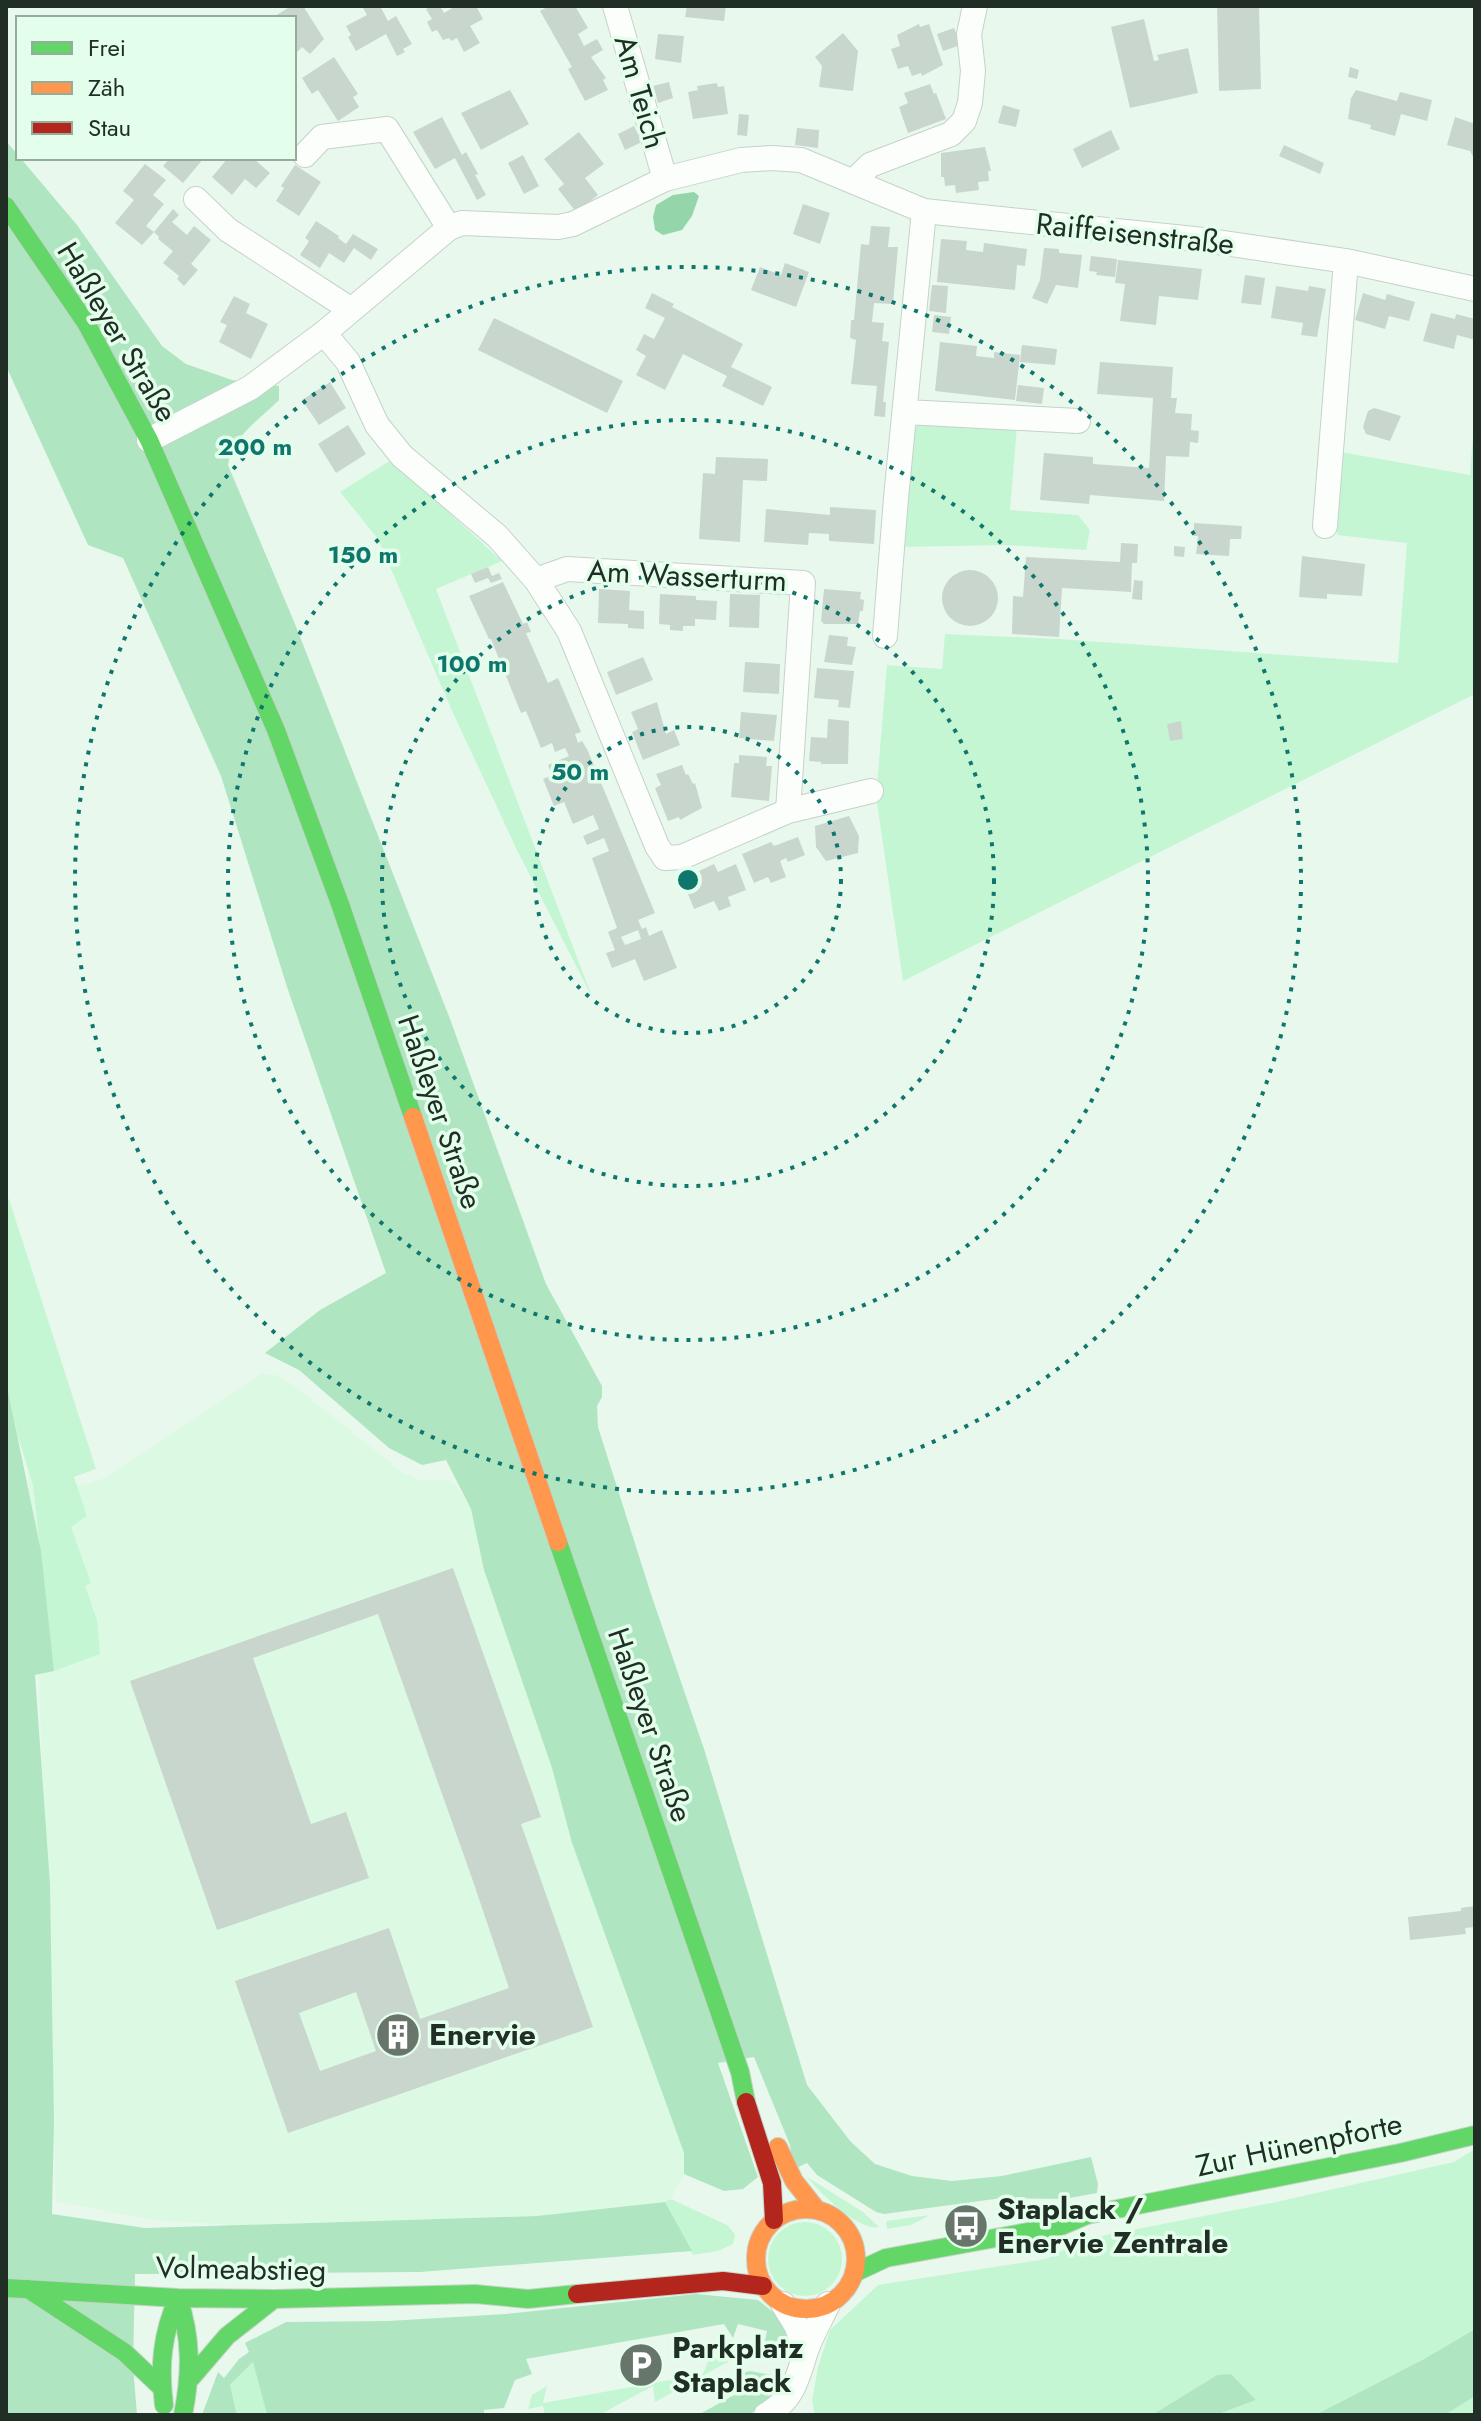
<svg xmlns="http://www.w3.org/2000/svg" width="1481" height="2421" viewBox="0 0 1481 2421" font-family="Jost,sans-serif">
<rect width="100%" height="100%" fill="#e9f8ed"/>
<path fill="#dcf9e4" d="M261,1374L276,1375L292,1384L402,1472L420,1480H448L458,1487L471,1509L484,1570L552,1768L572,1843L684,2153V2174L671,2199L665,2202L537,2216L232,2225L152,2220L56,2201L39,1678L28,1472L64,1486L82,1485L104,1478Z"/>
<path fill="#c5f6d4" d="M1475,408V694L903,981L876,796L887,665L942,669L945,634L1059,639L1398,663L1407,543L1337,535L1341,452L1470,475Z
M934,424L1017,427L1010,510L1078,515L1090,530L1086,550L1007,545L899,547L909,434L917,426Z
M391,460L502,561L436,589L593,999L517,850L453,713L378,539L340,492Z
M9,1199L96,1469L74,1477L87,1516L71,1527L91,1583L85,1586L97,1620L100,1654L54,1671L33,1485L18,1437L6,1381V1200Z
M1475,2149V2329L1424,2359L1315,2415H1216L1256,2400L1217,2375L1152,2415H815L812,2401L818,2367L830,2330L878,2285L1046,2259L1072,2245L1096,2237L1276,2202L1454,2162Z
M807,2177L863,2212L879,2227C858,2231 820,2193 807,2177Z
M671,2199L727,2225L735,2234L733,2244L718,2251L693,2255L665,2202Z
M930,2215L911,2225L887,2229L886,2221Z
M768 2259a37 37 0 1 1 74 0a37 37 0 1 1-74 0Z
M736,2354L737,2357L655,2402L653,2386L599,2415H545L543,2406L528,2409L532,2395L547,2386L543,2403L703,2374L709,2359Z
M254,2361L267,2415H237L230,2385Z
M1475,2396V2415H1445Z"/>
<path fill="#afe6c1" d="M6,141L77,225L162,346L186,364L232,380L279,386V400C261,418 231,438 228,465L295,624L450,1019L546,1284L602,1386V1397L597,1406L598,1427L651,1594L705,1752L807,2085L851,2142L875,2164L912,2176L952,2181L1002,2176L1091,2157L1098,2184L1097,2193L1064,2199L1002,2198L884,2214L876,2212L817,2175L807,2163L794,2169L790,2145L754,2057L718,2063L758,2177L743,2189L724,2191L684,2174V2153L572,1843L552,1768L484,1570L471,1509L446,1460L422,1465L389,1448L299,1370L265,1353L320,1310L386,1273L287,987L221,776L123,558L88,545L6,366Z
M6,1381L41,1551L54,1671L35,1675L50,1884L54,2120L52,2214L145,2228L537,2216L665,2202L692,2251L420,2272L135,2274L133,2366L137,2415H6V2223L8,2207L6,2118Z
M696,2294L758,2300L782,2319L788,2337C784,2347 774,2346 764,2346L767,2331L738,2324L733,2338L724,2324L526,2359L532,2374L515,2380L504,2408L484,2410V2415H267L253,2362L230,2385L237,2415H202L218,2372L224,2378L239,2359L249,2352L245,2343L286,2322L388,2321L506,2314Z
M1475,2329V2396L1445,2415H1315L1424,2359Z
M750,2371L776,2376L783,2387L749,2415H698L756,2383L743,2373Z
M1231,2374L1256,2400L1216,2415H1152L1217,2375Z"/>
<path fill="#94d6aa" d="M694,192L699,196L692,216L682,230L663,235L655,230L653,217L656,205L673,195Z"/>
<path fill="#c9d6cd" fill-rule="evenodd" d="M287,6H305V9L324,39L310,54L302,47L297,52L294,49V18H272L288,8Z
M362,6H380L388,21L396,16L412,44L403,49L405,52L397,56L386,34L356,51L348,37L351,35L346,26L367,15Z
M432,6H440L444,13L456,6H476L483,19L470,26L480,43L464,52L457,38L451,41L449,38L443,40L437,30L432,32L427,22L432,19L426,9Z
M549,6H575L588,28L578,34L584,46L597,39L603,50L591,57L606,78L603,80L608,90L585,101L568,69L572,67L540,11Z
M687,6H726L724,21L685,17Z
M1217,6H1259L1261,89L1219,91Z
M1144,19L1154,61L1159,60L1157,55L1188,48L1198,93L1130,108L1111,27Z
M919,24L920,27L929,24L943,65L922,76L921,73L912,76L908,66L898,69L891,49L900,46L897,35Z
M954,28L961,45L943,51L937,34Z
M843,33L858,51L853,91L819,87L822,66L815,57Z
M658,34L684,36L681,63L655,59Z
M334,57L358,94L353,97L359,107L338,121L318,90L312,94L302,78Z
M1350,67L1359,70L1357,79L1348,77Z
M669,82L673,98L658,103L653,86Z
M717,83L718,87L724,86L728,114L693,119L688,92L698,90L697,86Z
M930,84L934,94L936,93L946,119L908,133L899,107L908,103L904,93Z
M510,90L529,124L481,150L461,113Z
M1356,90L1397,101L1400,92L1432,100L1427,121L1401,114L1395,136L1370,129L1371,125L1348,119L1351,98Z
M1003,105L1020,110L1016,127L998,123Z
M739,114L749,115L747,136L737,135Z
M442,117L462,155L466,152L478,174L475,175L486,195L477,200L455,158L435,169L413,132Z
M1455,117L1475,124V160L1470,151L1447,145Z
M634,126L642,142L625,150L618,134Z
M797,128L819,130L818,148L795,145Z
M1111,130L1120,149L1082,168L1073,149Z
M579,132L604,164L585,178L598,195L576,212L558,189L564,184L544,159Z
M1284,145L1324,163L1320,174L1279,156Z
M985,147L991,171H988L989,181L978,182L979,190L956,193L955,185L945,186L944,177H941V153Z
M523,155L539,186L524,194L508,163Z
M170,158H204L183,183L163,166Z
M228,158H253L270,173L256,188L245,179L232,195L212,177Z
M145,164L166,180L153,195L164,204L146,226L154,232L142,245L115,223L134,200L123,191Z
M295,165L321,182L299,216L276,201L284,188L281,186Z
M803,204L830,213L820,244L793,234Z
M173,209L179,215L172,222L187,235L194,226L211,240L191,264L198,270L184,286L177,279L179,276L163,263L173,251L158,239L159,237L154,232Z
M316,221L339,236L338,238L346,244L353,234L378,249L371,260L354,248L344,263L329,253L320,268L300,255L309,241L305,238Z
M871,226L890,227L888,247H898L893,304L874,303L872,322L884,323L882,341L889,342L883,402H886L885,417L874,416L877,386L851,384L856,340L850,338L851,320H854L861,244L869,245Z
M941,239L967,241L966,250L983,252L984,243L1027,249L1025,266L1017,265L1015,290L937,282Z
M1044,248L1059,249V253L1082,255L1078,288L1056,285L1047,304L1032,298L1040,280Z
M1091,256L1117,259L1115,277L1096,275L1097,272L1089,271Z
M1118,260L1202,269L1198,300L1159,296L1156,325L1120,321L1125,284L1115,283Z
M785,263L809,272L796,307L751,290L760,267L781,275Z
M1245,275L1265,278L1261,305L1241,303Z
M932,285L948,286L946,313L929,311Z
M1276,286L1308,291L1309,286L1326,289L1317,337L1301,335L1303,323L1271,318Z
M652,293L674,304L672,307L743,344L731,367L772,387L763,406L722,386L727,376L683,354L665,390L636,375L646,356L636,350L644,334L654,339L665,318L645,308Z
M1363,293L1385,300L1387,294L1415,302L1409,321L1389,316L1385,329L1355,320Z
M234,296L250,304L246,313L268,324L251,359L219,342L227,325L220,322Z
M1431,313L1455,319L1456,314L1475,319V340L1457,335L1454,349L1423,341Z
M934,315L951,317L949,334L932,332Z
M494,318L623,381L607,413L478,350Z
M940,342L977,346L976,356L994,358V352L1020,355L1015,400L935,391Z
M1022,345L1057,349L1055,365L1020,362Z
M1100,362L1173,367L1171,398H1177L1175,413L1192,414L1191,430L1199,431L1198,443L1190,442L1189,457L1166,456L1164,501L1090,495L1089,504L1040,500L1044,453L1093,457V464L1149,468L1153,398L1097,394Z
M330,382L346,408L319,425L302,400Z
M1018,385L1044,388L1042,404L1016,401Z
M1374,408L1401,416L1390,441L1366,434L1363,427L1368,411Z
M348,425L366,454L336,473L318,444Z
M716,457L768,459L767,481L743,480L740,542L699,539L703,473L715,474Z
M830,507L876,510L874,544L829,541V534L809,533L808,545L764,542L766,509L830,515Z
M1194,523L1242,526L1241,539H1230L1229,556L1196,554L1198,536H1194Z
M1121,543L1138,544L1137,563H1132L1131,592L1062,588L1059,637L1012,634L1013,596L1023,597L1026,557L1120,562Z
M1174,546L1185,547L1184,557L1174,556Z
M1302,556L1365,564L1362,596L1327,594V599L1299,597Z
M488,567L492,576L499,573L502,579L491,583L488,578L475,583L471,574Z
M942 598a28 28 0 1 1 56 0a28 28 0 1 1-56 0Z
M1134,580L1143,581L1142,600L1132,599Z
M503,582L523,624L527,622L531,632L526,633L548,683L558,678L581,732L575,734L578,743L582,741L587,749L655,913L638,920L642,929L646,927L649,936L662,930L677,968L644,981L635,959L612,968L606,953L615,950L608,932L617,928L592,858L609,851L604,838L587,845L583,836L599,829L593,815L573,824L564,802L554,806L543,779L552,775L548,765L569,756L565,748L555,752L552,743L541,748L526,711L521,713L491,639H489L469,596ZM638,930L641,939L625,945L621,937Z
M599,589L630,591L629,610L644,611V629L628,628V624L598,623Z
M824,589L861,592L860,599L864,600L863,611H860L858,624H824L821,621Z
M660,594L696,596V600L717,601L716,620L695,619V626H683V631L670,630V625L659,624Z
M730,594L760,595L759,628L729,627Z
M829,635L848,637L847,646L856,647L852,665L824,662Z
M643,657L653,680L616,695L607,672Z
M745,662L780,664L779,694L743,692Z
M817,668L854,671L850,708L838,707L839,700L814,698Z
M657,702L666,734L674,730L680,745L643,760L632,732L638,729L631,712Z
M741,712L777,715L774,741L739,738Z
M828,719L849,721L848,764H821V762L809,761L811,737L827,738Z
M1181,721L1183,739L1170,741L1167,724Z
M739,755L767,757L766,766H772L769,801L731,797L734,763H739Z
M682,765L686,775L688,774L693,784L695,783L702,808L680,820L679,817L668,821L655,788L661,785L656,774Z
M849,816L859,836L858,853L826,861L816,847L815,826Z
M798,837L805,855L788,862L786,858L780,861L786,877L771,883L768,877L754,883L742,854L771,842L774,846Z
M714,864L718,872L736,864L746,890L728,897L731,906L719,911L714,901L694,909L682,879Z
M453,1568L541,1817L521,1824L593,2027L288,2133L235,1981L389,1928L420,2019L509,1988L473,1881L378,1614L253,1658L311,1824L346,1812L369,1878L217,1930L130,1681ZM356,1992L376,2051L320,2071L299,2013Z
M1475,1906V1927L1465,1928L1466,1934L1410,1940L1408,1917L1461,1911V1908Z"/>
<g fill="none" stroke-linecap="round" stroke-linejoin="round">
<g stroke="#c5d2c9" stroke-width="26">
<path id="street" d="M615,6L665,179
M305,155L322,137L387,129L449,228
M855,180L870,165L951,134L964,121L970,103L973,71L969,34L975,6
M196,199L228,230L350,309
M324,333L348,362L377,425L402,456L497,536L536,580L569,631L657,846L665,858L682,857L788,811L803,583L567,569L536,580
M906,412L1078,421
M149,440L250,388L324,333L449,228L462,223L558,227L573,224L665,179L741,160L772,158L801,160L924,211L1204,240L1346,261L1475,289
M1325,526L1346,261
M885,636L896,498L924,211
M788,811L871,791
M783,2304L796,2325L806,2350
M766,2415C794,2399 797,2379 806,2351C811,2336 821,2319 828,2304"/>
</g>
<g stroke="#c5d2c9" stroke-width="20">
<path id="fast" d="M6,206L86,323L149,440L276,730L340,904L413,1117
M558,1542L740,2072L746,2102
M854,2273L886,2258L1061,2226L1087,2215L1400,2153L1475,2135
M6,2288L178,2298L274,2299L475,2294L528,2299L577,2294
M28,2289L124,2352L161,2387
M178,2298C192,2338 191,2374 183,2415
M191,2378L227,2336L274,2299
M164,2405C159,2366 162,2334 178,2298"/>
</g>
<g stroke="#c5d2c9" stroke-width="20">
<path id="slow" d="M413,1117L558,1542
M778,2147L794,2181L817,2210
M756 2259a50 50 0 1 1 100 0a50 50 0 1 1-100 0Z"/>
</g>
<g stroke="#c5d2c9" stroke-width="20">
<path id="jam" d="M746,2102L772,2183L774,2220
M577,2294L723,2281L763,2286"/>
</g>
<use href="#street" stroke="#fcfefc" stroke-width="24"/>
<use href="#fast" stroke="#63d668" stroke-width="18"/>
<use href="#slow" stroke="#ff974d" stroke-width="18"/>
<use href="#jam" stroke="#b3261e" stroke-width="18"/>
</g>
<g fill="none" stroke="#0f766e" stroke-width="4" stroke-dasharray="4 8">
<circle cx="688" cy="880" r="153"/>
<circle cx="688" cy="880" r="306"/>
<circle cx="688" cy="880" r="460"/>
<circle cx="688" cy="880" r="613"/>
</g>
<defs>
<g id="building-disc" transform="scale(2.3)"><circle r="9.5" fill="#67756b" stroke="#e3feea"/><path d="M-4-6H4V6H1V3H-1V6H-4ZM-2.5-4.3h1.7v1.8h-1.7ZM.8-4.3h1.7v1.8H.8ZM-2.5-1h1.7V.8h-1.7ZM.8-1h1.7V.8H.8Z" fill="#fff"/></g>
<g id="bus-disc" transform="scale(2.3)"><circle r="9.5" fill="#67756b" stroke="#e3feea"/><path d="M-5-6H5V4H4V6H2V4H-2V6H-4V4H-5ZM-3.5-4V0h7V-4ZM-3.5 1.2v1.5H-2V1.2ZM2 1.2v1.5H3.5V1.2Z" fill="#fff"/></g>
<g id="parking-disc" transform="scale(2.3)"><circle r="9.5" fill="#67756b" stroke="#e3feea"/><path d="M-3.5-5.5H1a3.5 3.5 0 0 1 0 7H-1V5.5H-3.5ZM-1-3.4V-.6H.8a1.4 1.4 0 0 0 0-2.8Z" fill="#fff"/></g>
</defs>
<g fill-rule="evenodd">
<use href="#building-disc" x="398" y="2035"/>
<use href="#bus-disc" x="966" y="2226"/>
<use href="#parking-disc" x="641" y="2365"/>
</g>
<g text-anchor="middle" stroke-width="7" stroke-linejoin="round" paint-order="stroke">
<g font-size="30" fill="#212e25" stroke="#e3feea">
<text transform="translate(640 92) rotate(74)" y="10">Am Teich</text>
<text transform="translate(1135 234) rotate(6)" y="10">Raiffeisenstraße</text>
<text transform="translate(117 332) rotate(59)" y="10">Haßleyer Straße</text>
<text transform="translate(687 576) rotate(3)" y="10">Am Wasserturm</text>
<text transform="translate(440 1112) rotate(71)" y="10">Haßleyer Straße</text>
<text transform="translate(650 1725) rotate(71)" y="10">Haßleyer Straße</text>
<text transform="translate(1299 2145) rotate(-12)" y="10">Zur Hünenpforte</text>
<text transform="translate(241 2269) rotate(1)" y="10">Volmeabstieg</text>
</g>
<g font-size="30" font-weight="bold" fill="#212e25" stroke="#e3feea" text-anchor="start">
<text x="429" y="2045">Enervie</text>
<text x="997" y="2219">Staplack /<tspan x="997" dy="34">Enervie Zentrale</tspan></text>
<text x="672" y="2358">Parkplatz<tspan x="672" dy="34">Staplack</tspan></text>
</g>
</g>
<circle cx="688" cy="880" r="12" fill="#0f766e" stroke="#e3feea" stroke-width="4"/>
<g font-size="24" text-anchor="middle" font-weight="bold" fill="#0f766e" stroke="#e3feea" stroke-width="7" stroke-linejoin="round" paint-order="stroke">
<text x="255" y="455">200 m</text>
<text x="363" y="563">150 m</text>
<text x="472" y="672">100 m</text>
<text x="580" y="780">50 m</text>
</g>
<rect width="1481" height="2421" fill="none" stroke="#212e25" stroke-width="16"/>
<rect x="16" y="16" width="280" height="144" fill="#e3feea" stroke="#95ab9b" stroke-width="2"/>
<rect x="32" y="42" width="40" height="12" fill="#63d668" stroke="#95ab9b" stroke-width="2"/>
<text x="88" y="56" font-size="24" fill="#212e25">Frei</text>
<rect x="32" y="82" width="40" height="12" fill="#ff974d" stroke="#95ab9b" stroke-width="2"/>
<text x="88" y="96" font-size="24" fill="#212e25">Zäh</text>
<rect x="32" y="122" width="40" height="12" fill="#b3261e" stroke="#95ab9b" stroke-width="2"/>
<text x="88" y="136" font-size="24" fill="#212e25">Stau</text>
</svg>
